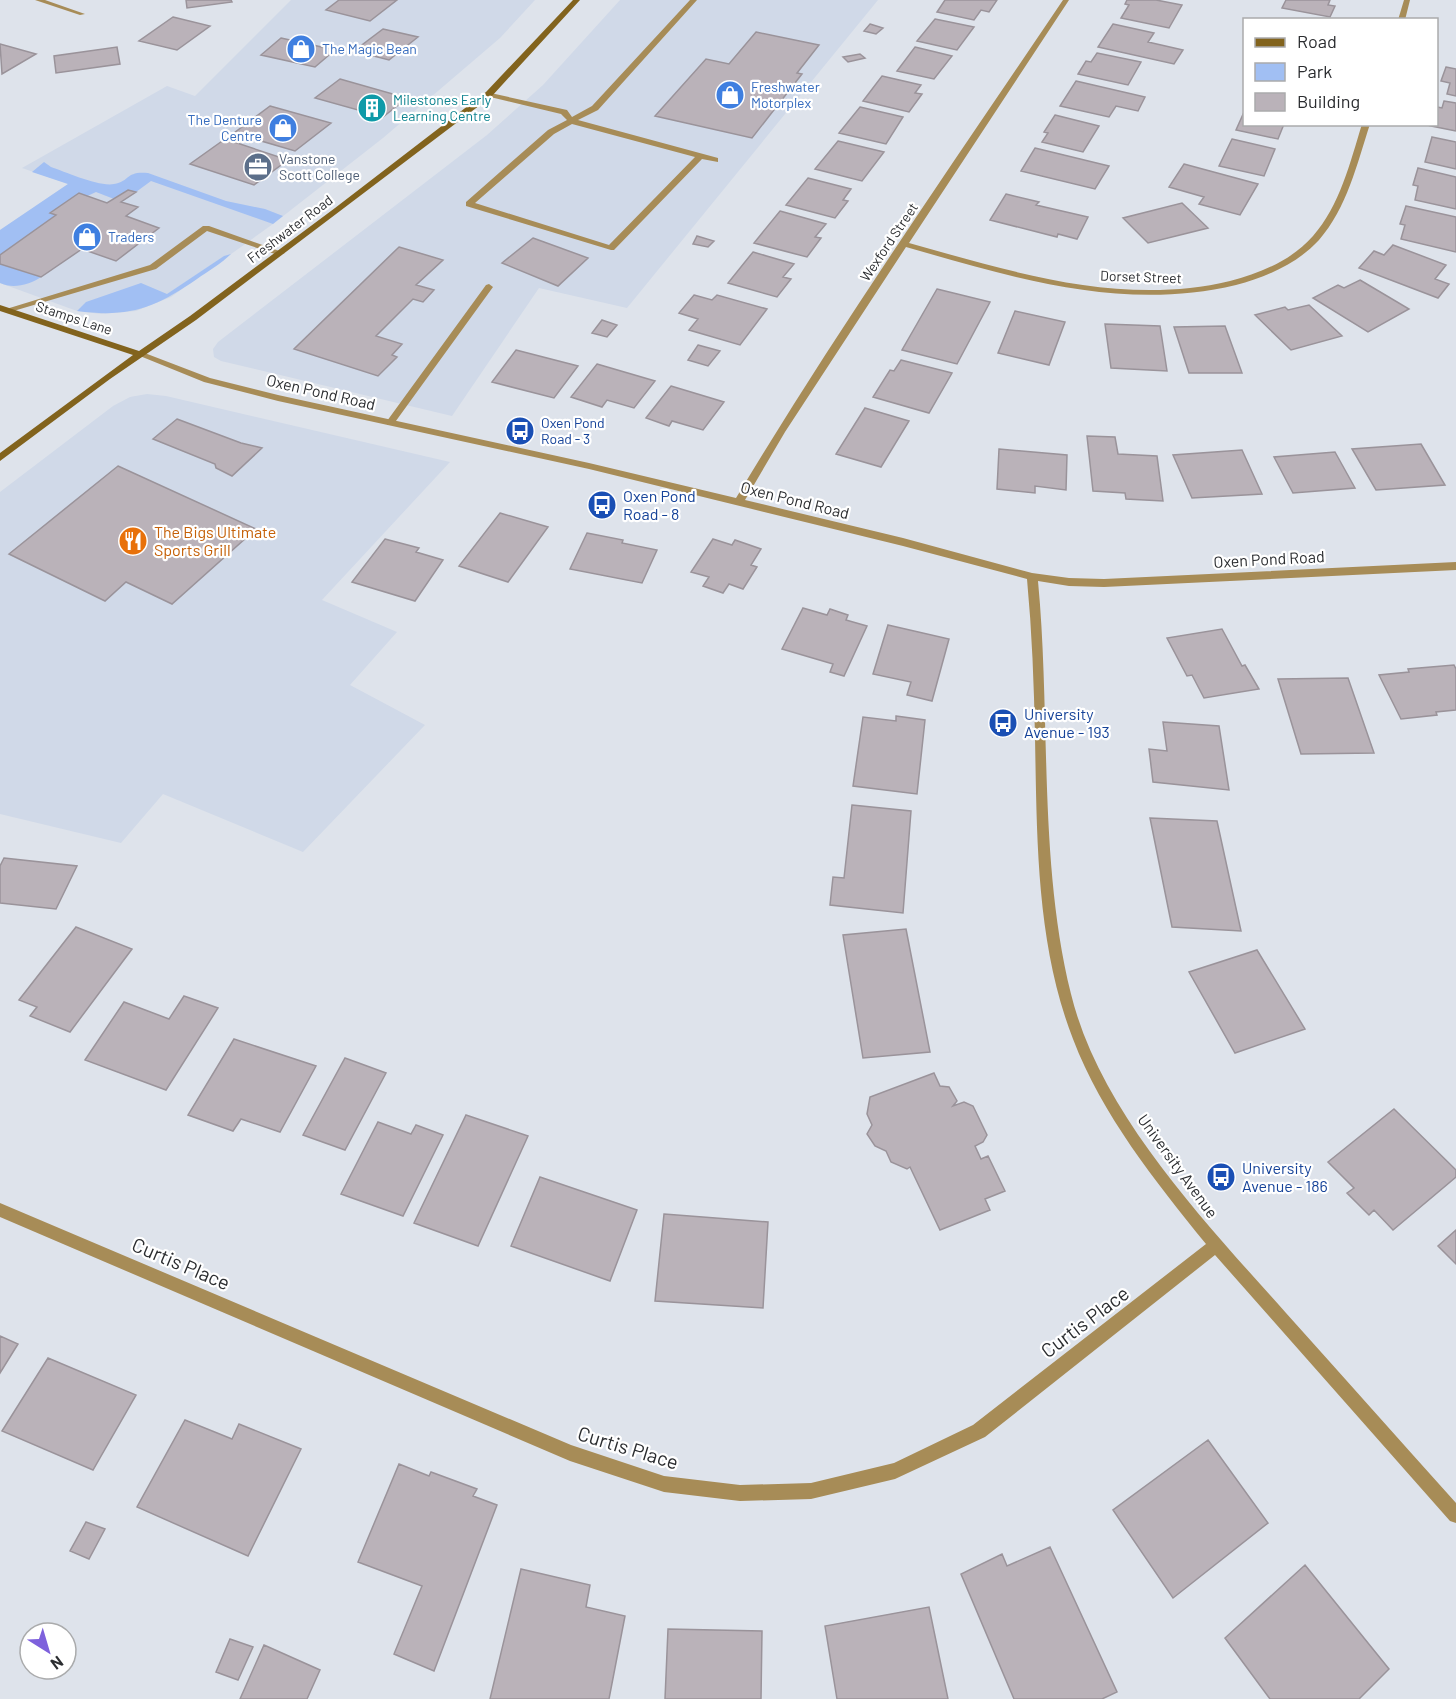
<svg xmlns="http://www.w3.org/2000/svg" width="1456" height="1699" viewBox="0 0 1456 1699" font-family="Barlow,sans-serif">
<rect width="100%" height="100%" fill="#dee3eb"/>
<path fill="#d0d9e8" d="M291,0H535L500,38L383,138L273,224L171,297L136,311L101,314L77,311L0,283V230L68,184L22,168L167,86L195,96Z
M620,0H878L627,308L539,288L452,416L221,361L214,357L213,349L218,342L487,135L543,85Z
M147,394L166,396L450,462L322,600L397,632L350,685L425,725L303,852L163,794L121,843L0,814V492L113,406L130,397Z"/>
<path fill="#a1bff3" d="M44,162L51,167C66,172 99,187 114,184C131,181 125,171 148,173L226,201L265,209L283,216L273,224L151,181L136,192L128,190L114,199L96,192L51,213L56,215L0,255V230L68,184L32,172Z
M231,254C221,264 208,271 197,279C155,308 129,318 77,311L86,302L141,283L167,294L224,256Z
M0,264L41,277C29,285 13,289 0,283Z"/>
<path fill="#bab2b9" stroke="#9a939a" stroke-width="1.5" d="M186,0H231L232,2L187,8Z
M339,0H397L370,21L326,10Z
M945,0H997L989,12L981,10L974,20L937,12Z
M1127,0H1156L1182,5L1169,28L1121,18L1129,5L1125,4Z
M1286,0H1330L1328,5L1335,6L1330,17L1282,8Z
M173,17L210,26L177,50L139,41Z
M935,19L974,27L957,50L917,41Z
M870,24L883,28L876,34L864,31Z
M1113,24L1154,33L1148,42L1183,50L1174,64L1098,47Z
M383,29L418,37L389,60L354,51Z
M756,32L819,45L797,73L802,74L752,138L655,116L706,59L729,64Z
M281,38L335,50L315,67L261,55Z
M0,44L36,54L2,74Z
M117,47L120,64L56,73L54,56Z
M915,47L952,56L934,79L897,71Z
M1097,53L1141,62L1128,85L1078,74L1086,61L1091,62Z
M860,54L865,58L848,62L843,57Z
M1446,67L1456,69V96L1447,94L1450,83L1441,81Z
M882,76L921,85L915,93L922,94L909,112L863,101Z
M340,79L407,98L383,117L315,98Z
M1076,81L1145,97L1138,111L1116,106L1109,117L1060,106Z
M1444,101L1456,103V131L1431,126L1436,124L1437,107L1442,108Z
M270,106L331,123L295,151L234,133Z
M860,107L903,117L886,144L839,133Z
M1244,112V124H1284L1278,139L1236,130Z
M1055,115L1099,126L1083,152L1042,142L1048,133L1044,132Z
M1432,137L1456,142V169L1425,162Z
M225,139L288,160L254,185L190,164Z
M1232,139L1275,149L1264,176L1219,166Z
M838,141L884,152L862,181L815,169Z
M1035,148L1109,166L1095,189L1021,171Z
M1184,164L1258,184L1240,215L1199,204L1204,197L1169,187Z
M1418,168L1456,177V209L1415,200L1418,186L1413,185Z
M808,178L851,189L843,200L848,201L835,218L786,205Z
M128,190L136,192L121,202L138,207L126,216L159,228L116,261L82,249L41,277L0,264V255L56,215L50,213L79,193L107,203Z
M1006,194L1039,202L1036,205L1088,217L1077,239L1058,234L1057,237L990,220Z
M1182,203L1208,228L1148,243L1123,218Z
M1406,206L1456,217V252L1401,239L1405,225L1400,224Z
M780,211L826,224L815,237L821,238L807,257L754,243Z
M697,236L714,241L708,247L693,244Z
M533,238L588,258L558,286L502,263Z
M1393,245L1446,265L1435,279L1449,284L1438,298L1359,268L1374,251L1384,255Z
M399,247L443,260L416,285L434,290L423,302L413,299L376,336L402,344L392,355L397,357L378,376L294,349Z
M753,252L794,264L783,277L791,279L777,297L728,283Z
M1360,280L1409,309L1368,332L1313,298L1338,285L1344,288Z
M937,289L990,302L957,364L902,350Z
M694,295L712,300L717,295L767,309L740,345L689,330L698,319L679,313Z
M1309,305L1342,336L1291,350L1255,315L1285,307L1288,310Z
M1015,311L1065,322L1049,365L998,353Z
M602,320L617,325L607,337L592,333Z
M1105,324L1160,326L1167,371L1111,368Z
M1225,326L1242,373H1189L1174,327Z
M698,345L720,351L708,366L688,360Z
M516,350L578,366L554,398L492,382Z
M901,360L952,373L929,413L873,397L890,370L894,371Z
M597,364L655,381L634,408L607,400L602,407L571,397Z
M671,386L724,402L703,430L672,421L669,426L646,418Z
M865,408L909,421L881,467L836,454Z
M177,419L241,443L262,448L232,476L216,468L215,464L153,439Z
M1087,436L1115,437L1118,454L1157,456L1163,501L1126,499L1125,493L1093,491Z
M1421,444L1445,485L1376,490L1352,449Z
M999,449L1067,455L1066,490L1035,486V493L997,489Z
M1242,450L1262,494L1192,498L1173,455Z
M1335,452L1355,488L1293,493L1274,457Z
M118,466L256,529L172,604L126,582L105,601L9,554Z
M500,513L548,527L508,582L459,566Z
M587,533L623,540L622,543L657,550L642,583L570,569Z
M385,539L419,548L416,552L443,560L415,601L352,582Z
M713,539L732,545L735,540L761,549L751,565L757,567L743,589L729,584L723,593L703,586L709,577L691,572Z
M803,608L827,615L830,609L848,615L846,620L867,626L844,676L830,672L833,664L782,649Z
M888,625L949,639L932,701L907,695L911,682L873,674Z
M1222,629L1242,666L1245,665L1259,689L1204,698L1192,675L1187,676L1167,638Z
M1454,665L1456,669V710L1436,712L1437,715L1401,719L1379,675L1409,672L1408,669Z
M1348,678L1374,753L1301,754L1278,679Z
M896,716L925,720L917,794L853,786L863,717L896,721Z
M1163,722L1219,726L1229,790L1153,782L1149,749L1167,751Z
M852,805L911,811L903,913L830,905L833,877L844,878Z
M1150,818L1217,821L1241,931L1172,927Z
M4,858L77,866L56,909L0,903V866Z
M76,927L132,949L70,1032L30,1016L37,1007L19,1000Z
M906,929L930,1052L863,1058L843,935Z
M1257,950L1305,1029L1235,1053L1189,972Z
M184,996L218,1008L166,1090L85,1060L124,1002L169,1019Z
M234,1039L316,1066L280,1132L241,1119L233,1131L188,1115Z
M345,1058L386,1073L345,1150L303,1135Z
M934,1073L940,1086L949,1087L957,1101L953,1106L964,1102L973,1106L987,1135L983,1142L975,1146L981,1159L988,1156L1005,1191L985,1199L990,1210L940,1230L910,1167L907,1169L891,1162L886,1151L875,1146L867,1134L872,1125L867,1114L870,1097Z
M1394,1109L1456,1170V1177L1393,1230L1374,1210L1369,1215L1347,1193L1354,1188L1328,1162Z
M466,1115L528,1136L478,1246L414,1223Z
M378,1122L411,1134L416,1125L443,1135L403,1216L341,1194Z
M540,1177L637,1210L610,1281L511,1246Z
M664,1214L768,1222L763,1308L655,1301Z
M1456,1230V1264L1438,1246Z
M0,1336L18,1344L0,1373Z
M48,1358L136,1395L93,1470L2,1431Z
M185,1420L232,1439L239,1424L301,1449L248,1556L137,1507Z
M1208,1440L1268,1523L1173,1598L1113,1510Z
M399,1464L429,1476L431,1472L477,1489L473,1496L497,1505L434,1671L394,1654L422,1586L358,1562Z
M86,1522L105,1529L89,1559L70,1551Z
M1050,1547L1117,1692L1102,1699H1014L961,1574L1002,1554L1007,1566Z
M1305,1565L1389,1669L1359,1699H1270L1225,1638Z
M521,1569L590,1585L586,1607L625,1616L609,1699H490Z
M929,1607L948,1699H837L825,1626Z
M668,1629L762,1631L761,1699H665Z
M230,1639L253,1647L238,1680L216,1672Z
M264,1645L320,1670L307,1699H240Z"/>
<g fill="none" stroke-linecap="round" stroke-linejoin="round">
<path fill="#a78c57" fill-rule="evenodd" d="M690,0H697L598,110L578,120L718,158V162L702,159L614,250H611L466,206V202L548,130L567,120L561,114L486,96V92L567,110L572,117L592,106ZM572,124L695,157L609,245L475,203L554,134Z
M203,226H209L285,253L278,255L207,231L156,269L10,312L3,310L150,265Z
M489,284L493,287L393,425H387V421L486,285Z"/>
<path fill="#a78c57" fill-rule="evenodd" d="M35,0H45L85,14L80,15Z
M1063,0H1069L909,243C1013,272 1122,307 1230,281C1261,273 1292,260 1313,236C1340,205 1350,163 1362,124H1370C1357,164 1347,208 1319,240C1297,264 1266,277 1236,285C1122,312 1015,278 906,247L785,432L745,500L903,538L1032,573L1069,578L1104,579L1456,562V570L1104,587L1069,586L1038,581C1051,718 1038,860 1071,994C1100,1113 1206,1223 1286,1313C1343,1376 1399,1440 1456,1503V1523L1450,1521L1215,1255L985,1437L895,1479L811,1499L740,1501L664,1492L570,1461L0,1217V1203L571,1445L664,1476L740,1485L811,1483L894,1463L973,1425L1206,1244C1155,1181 1102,1115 1073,1039C1036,944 1037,838 1035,738C1034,685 1032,632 1027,579L903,546L589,469L278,401L204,382L135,354L139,351L142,352L210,378L278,395L589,463L736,498C838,328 952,165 1063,0Z
M1404,0H1410L1405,20H1398Z"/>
<path fill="#82631d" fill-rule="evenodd" d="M573,0H580L492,96L196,320L110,379L0,461V453L133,355L0,311V305L139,351L190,316L335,208L486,92Z"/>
</g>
<defs>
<g id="shop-disc" transform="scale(1.5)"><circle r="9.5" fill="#3f7fe0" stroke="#fff"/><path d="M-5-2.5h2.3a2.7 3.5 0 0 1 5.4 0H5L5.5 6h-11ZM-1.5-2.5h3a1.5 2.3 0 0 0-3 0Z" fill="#fff"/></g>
<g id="building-disc" transform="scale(1.5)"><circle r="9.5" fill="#0f9aa8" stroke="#fff"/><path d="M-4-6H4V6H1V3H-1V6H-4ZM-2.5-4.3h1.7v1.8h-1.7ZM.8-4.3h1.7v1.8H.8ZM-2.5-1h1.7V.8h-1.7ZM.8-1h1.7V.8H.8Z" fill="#fff"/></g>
<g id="office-disc" transform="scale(1.5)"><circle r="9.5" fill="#5c6f8a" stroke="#fff"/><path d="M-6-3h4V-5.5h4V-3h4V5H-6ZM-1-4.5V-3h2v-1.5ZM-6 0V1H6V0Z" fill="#fff"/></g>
<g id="bus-disc" transform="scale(1.5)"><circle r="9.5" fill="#1a4fb4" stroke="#fff"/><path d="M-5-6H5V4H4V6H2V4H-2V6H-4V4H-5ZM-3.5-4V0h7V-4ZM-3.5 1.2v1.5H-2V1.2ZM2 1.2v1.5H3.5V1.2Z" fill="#fff"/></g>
<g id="restaurant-disc" transform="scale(1.5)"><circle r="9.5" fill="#e8710a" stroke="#fff"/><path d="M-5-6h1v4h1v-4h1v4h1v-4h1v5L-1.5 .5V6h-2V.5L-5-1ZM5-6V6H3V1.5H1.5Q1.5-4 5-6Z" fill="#fff"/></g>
</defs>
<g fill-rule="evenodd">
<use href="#shop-disc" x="301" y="49"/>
<use href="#shop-disc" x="730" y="95"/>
<use href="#building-disc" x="372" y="108"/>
<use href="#shop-disc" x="283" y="128"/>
<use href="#office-disc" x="258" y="167"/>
<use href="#shop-disc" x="87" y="237"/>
<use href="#bus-disc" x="520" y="431"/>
<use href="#bus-disc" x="602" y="505"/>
<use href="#restaurant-disc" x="133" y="541"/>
<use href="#bus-disc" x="1003" y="723"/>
<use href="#bus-disc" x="1221" y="1177"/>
</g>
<g text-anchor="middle" stroke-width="4.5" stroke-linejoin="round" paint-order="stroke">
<g font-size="14" fill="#366cbe" stroke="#fff" text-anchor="start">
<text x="322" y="54">The Magic Bean</text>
<text x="751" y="92">Freshwater<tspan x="751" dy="16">Motorplex</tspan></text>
<text x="262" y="125" text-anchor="end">The Denture<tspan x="262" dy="16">Centre</tspan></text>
<text x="108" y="242">Traders</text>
</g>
<g font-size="14" fill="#0d838f" stroke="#fff" text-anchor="start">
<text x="393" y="105">Milestones Early<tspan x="393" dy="16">Learning Centre</tspan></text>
</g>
<g font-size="14" fill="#4e5e75" stroke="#fff" text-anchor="start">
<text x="279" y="164">Vanstone<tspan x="279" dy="16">Scott College</tspan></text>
</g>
<g font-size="14" fill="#2b2d30" stroke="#fff">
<text transform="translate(290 229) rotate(-37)" y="5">Freshwater Road</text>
<text transform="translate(889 242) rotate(-56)" y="5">Wexford Street</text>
<text transform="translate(1141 277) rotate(2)" y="5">Dorset Street</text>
<text transform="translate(74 318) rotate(18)" y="5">Stamps Lane</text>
</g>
<g font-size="14" fill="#164399" stroke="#fff" text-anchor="start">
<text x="541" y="428">Oxen Pond<tspan x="541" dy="16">Road - 3</tspan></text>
</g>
<g font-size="16" fill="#2b2d30" stroke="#fff">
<text transform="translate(321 392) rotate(13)" y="6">Oxen Pond Road</text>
<text transform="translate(795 500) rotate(14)" y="6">Oxen Pond Road</text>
<text transform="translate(1269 559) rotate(-3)" y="6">Oxen Pond Road</text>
<text transform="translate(1178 1166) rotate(54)" y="6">University Avenue</text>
</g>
<g font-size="16" fill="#164399" stroke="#fff" text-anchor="start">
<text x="623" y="502">Oxen Pond<tspan x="623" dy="18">Road - 8</tspan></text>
<text x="1024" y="720">University<tspan x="1024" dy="18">Avenue - 193</tspan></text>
<text x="1242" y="1174">University<tspan x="1242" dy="18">Avenue - 186</tspan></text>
</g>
<g font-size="16" fill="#c56008" stroke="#fff" text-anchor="start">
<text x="154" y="538">The Bigs Ultimate<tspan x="154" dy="18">Sports Grill</tspan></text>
</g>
<g font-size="20" fill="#2b2d30" stroke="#fff">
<text transform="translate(181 1264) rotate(23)" y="7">Curtis Place</text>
<text transform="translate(1085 1322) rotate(-37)" y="7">Curtis Place</text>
<text transform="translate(628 1448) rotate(17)" y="7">Curtis Place</text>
</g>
</g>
<rect x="1243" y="18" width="195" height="108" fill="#ffffff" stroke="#aaabac" stroke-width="1.5"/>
<rect x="1255" y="38" width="30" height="9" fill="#82631d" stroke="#aaabac" stroke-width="1.5"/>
<text x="1297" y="48" font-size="18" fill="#2b2d30">Road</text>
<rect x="1255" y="63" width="30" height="18" fill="#a1bff3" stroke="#aaabac" stroke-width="1.5"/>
<text x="1297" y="78" font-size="18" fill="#2b2d30">Park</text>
<rect x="1255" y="93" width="30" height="18" fill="#bab2b9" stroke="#aaabac" stroke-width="1.5"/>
<text x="1297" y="108" font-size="18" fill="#2b2d30">Building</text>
<g transform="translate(48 1651) rotate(143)"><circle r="28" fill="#ffffff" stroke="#aaabac" stroke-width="1.5"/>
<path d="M0-4.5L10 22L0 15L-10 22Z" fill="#7e61dc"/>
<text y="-9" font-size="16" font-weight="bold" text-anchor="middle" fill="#2b2d30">N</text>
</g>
</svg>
